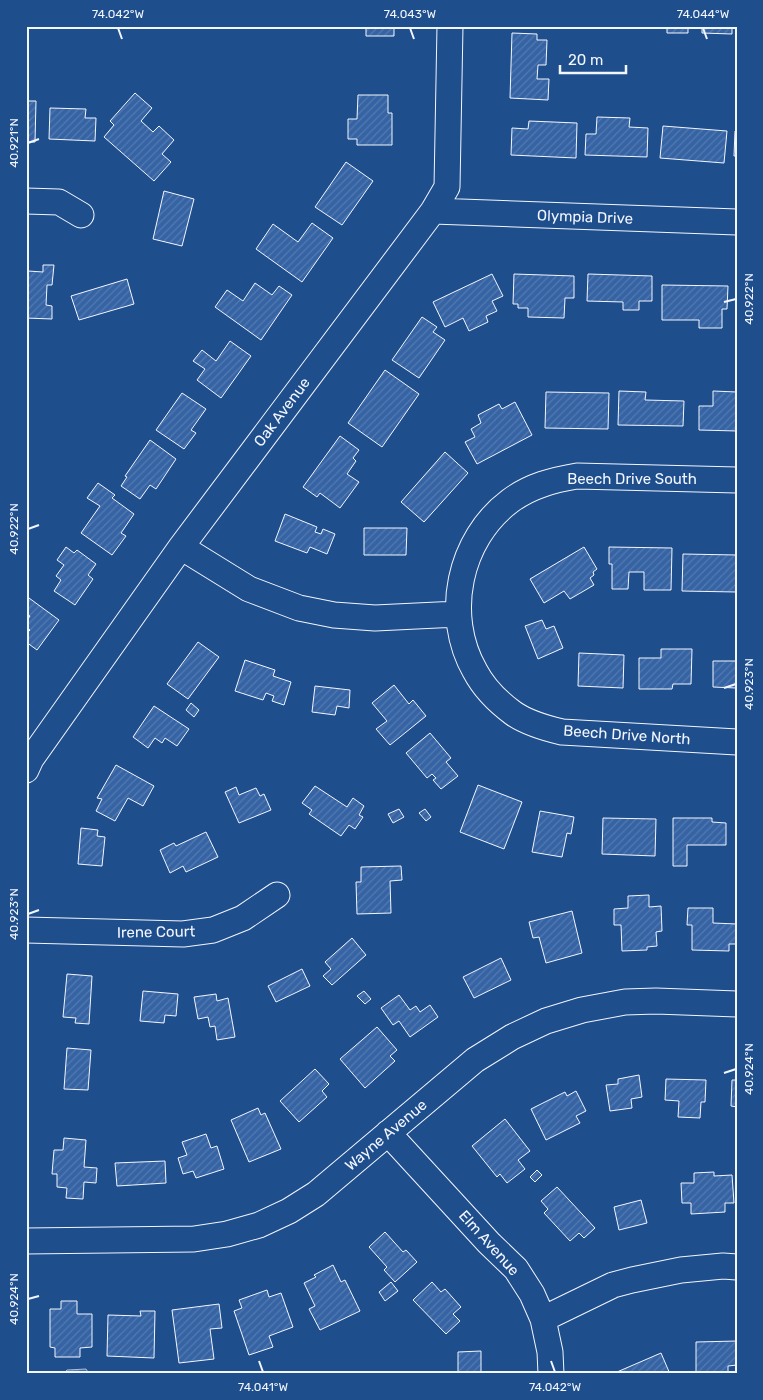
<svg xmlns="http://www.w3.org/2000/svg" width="763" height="1400" viewBox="0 0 763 1400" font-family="Rubik,sans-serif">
<defs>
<pattern id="water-waves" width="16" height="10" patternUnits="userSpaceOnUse" patternTransform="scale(1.25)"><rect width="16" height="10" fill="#446ba0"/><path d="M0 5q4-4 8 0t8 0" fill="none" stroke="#5f81ae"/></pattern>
<pattern id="building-hatch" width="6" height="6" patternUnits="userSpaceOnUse" patternTransform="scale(1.25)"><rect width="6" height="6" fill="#3563a3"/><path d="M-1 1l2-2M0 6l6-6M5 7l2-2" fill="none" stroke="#537ab1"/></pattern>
</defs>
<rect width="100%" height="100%" fill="#1f4e8c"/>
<path fill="url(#water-waves)" stroke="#a8bbd7" d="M86,1369L89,1374H63L67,1370Z"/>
<path fill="url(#building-hatch)" stroke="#f2f6ff" d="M366,26H394V36H366Z
M667,26H732V34L702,33V27H688V33H667Z
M512,33L537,34V40H547L546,65H538L537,79H549L548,100L510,98Z
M135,93L152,108L141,121L153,132L159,126L174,140L162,154L171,162L154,181L104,137L114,125L110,121Z
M358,95H388V113H392V145H357V139H348V119H357Z
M26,101H36L35,142H26Z
M50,108L86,109L85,118H96L95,141L49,139Z
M597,117L630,118L629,127L648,128L647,157L585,155L586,134H596Z
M529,121L577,123L576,158L511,155L512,128L528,129Z
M663,126L727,131L724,163L660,158Z
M735,131H737V156H734Z
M346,162L373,181L342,225L315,207Z
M164,191L194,199L182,246L153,239Z
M312,223L333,238L302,282L256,249L273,224L298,242Z
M43,265H54L52,285H47L46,305L52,306V319L26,318V267H28V271L43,272Z
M492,274L503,296L492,301L497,311L486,316L488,322L469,331L463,318L445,327L433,302Z
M514,274L574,276V298H565L564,318L528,317V308H518V304H513Z
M588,274L652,276V301H639V310H623V302L587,301Z
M127,279L134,304L79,320L71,296Z
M255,283L272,295L279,286L292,295L261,340L215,307L227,290L243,301Z
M662,285L728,286L727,309H722V328H699V320H662Z
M422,317L437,327L433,332L445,340L419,378L392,360Z
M230,341L251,356L221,398L197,380L205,369L193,361L202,350L216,361Z
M385,370L419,394L382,447L348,423Z
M619,391L646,392L645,400L684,401L683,426L618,425Z
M713,391L737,392V431L699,430V406H713Z
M546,392L609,393L608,429L545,428Z
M182,393L206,409L191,430L196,433L184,449L156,430Z
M515,402L532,435L477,464L465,442L475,437L471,429L481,423L478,415L499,404L502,409Z
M340,436L359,450L353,458L356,461L347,474L359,482L340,508L320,493L317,497L303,487Z
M150,440L176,459L156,489L150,485L140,499L121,486L127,477L125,476Z
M445,452L468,473L424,522L401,502Z
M98,483L115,495L112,498L134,514L121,533L126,536L112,555L81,533L100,506L87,498Z
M285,514L317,527L315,532L321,534L323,529L335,534L327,554L310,547L307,553L275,541Z
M364,528H407L406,555H364Z
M66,547L74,553L77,550L96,564L88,575L93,579L75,605L54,591L61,580L56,576L64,565L57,560Z
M584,547L597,569L593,572L594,575L590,578L594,585L570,599L564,591L544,603L530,579Z
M609,547L672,548L671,590H644V572H629L628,589H612V564H609Z
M683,554L737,555L736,592L682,591Z
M29,598L59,620L37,650L26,642V634L30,630L26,627V622L30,616L26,614V601Z
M542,620L546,629L554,626L563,648L538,659L525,626Z
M198,642L219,657L188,699L167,684Z
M661,649H692L691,684H673L672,689H639V658H661Z
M579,653L624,655L623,688L578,686Z
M245,660L275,670L273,676L291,682L284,705L272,701L274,696L266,693L263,700L235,691Z
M713,661H737V693L736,688L713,687Z
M394,685L409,704L413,700L426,716L390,745L376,729L387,721L372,703Z
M315,686L350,690L349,708L337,706L335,715L312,712Z
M191,703L199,710L194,717L186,710Z
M154,706L189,729L177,746L165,738L162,743L155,738L148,748L133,737Z
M430,733L451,758L446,762L458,776L441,789L433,780L436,778L432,774L427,778L406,753Z
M116,765L154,786L143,806L128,798L115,821L96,811L102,799L97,798Z
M478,785L522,802L504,849L460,832Z
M315,786L347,807L353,798L364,806L359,815L363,817L355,829L349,825L341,836L309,814L312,810L302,803Z
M236,787L239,795L256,788L260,796L264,794L271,810L239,823L225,792Z
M399,809L404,817L393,823L388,814Z
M425,809L431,817L426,821L419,813Z
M540,811L574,817L571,834L567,833L562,857L532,852Z
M603,818L656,819L655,856L602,854Z
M673,818H712V822L726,823V845H687V866H673Z
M81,828L98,830L97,836L105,837L102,866L78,864Z
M206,832L218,857L186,872L183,866L170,873L160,850L174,843L176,846Z
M401,866L402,880L390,881L391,913L357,914L356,882H361V867Z
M649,895V907L661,906L662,931L656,932L657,946L647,947V950L622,951L621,925H614V909L628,908V896Z
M688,908H713V923L737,924V944H729V951L692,950V925H687Z
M572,911L582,953L546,963L539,937L533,938L529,922Z
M352,938L366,955L332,985L323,976L331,969L325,962Z
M501,958L511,980L474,998L463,977Z
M302,969L310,986L276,1002L268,986Z
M67,974L92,976L89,1024L75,1023L76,1018L63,1017Z
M143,991L178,994L176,1016L165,1015L164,1023L140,1021Z
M364,991L371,999L365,1004L357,996Z
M216,994L217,1001L228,998L235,1037L217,1040L215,1026L210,1027L208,1017L198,1019L194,997Z
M399,995L410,1010L416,1006L420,1012L430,1005L438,1017L410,1037L399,1021L393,1025L381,1008Z
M377,1027L397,1050L390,1056L395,1061L365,1088L340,1059Z
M67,1048L91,1050L88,1090L64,1089Z
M315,1069L329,1084L322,1091L327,1097L299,1122L280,1101Z
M639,1075L642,1097L631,1099L632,1108L610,1111L606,1085L618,1084V1079Z
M666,1079L706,1080L705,1102H701L700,1118L678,1117L679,1101L665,1100Z
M732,1080H737V1107L731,1106Z
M576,1091L586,1111L576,1116L580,1123L546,1140L531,1109L565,1092L567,1096Z
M258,1108L261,1115L265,1113L281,1149L249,1162L231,1120Z
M505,1119L530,1151L518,1160L525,1169L507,1183L500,1174L497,1177L472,1146Z
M206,1134L211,1148L217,1146L224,1169L196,1178L193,1171L183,1174L178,1158L187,1155L182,1142Z
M64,1138L86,1140L84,1167L97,1168L96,1183L84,1182L83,1199L66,1198L67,1188L57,1187V1174H52L54,1150H63Z
M165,1161L166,1183L117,1186L115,1163Z
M537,1170L542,1175L535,1182L530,1177Z
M714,1172V1176L732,1175L734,1203H725V1212L691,1214V1203H682L681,1183H694V1173Z
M557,1187L595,1228L584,1238L579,1233L570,1241L544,1213L548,1209L541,1201Z
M641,1200L647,1223L619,1230L614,1207Z
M385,1232L403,1252L406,1250L417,1262L395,1282L384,1270L387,1267L369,1247Z
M333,1265L341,1282L345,1280L360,1311L320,1330L309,1309L315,1306L304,1283L316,1277L314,1275Z
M391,1282L398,1291L385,1301L379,1292Z
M432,1282L441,1292L445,1289L461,1307L453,1314L460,1321L446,1334L413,1300Z
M267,1290L269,1297L281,1293L293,1327L269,1336L273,1347L249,1355L234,1311L242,1308L239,1300Z
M61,1301H77V1314H92V1347L80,1348V1357H55V1348L50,1347V1309H61Z
M219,1304L222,1328L210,1329L214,1359L179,1363L172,1310Z
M140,1311H155L154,1358L107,1356L108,1315L141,1316Z
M737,1341V1365L728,1366V1374H696V1342Z
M481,1351V1374H458V1352Z
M661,1353L670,1374H617V1372Z"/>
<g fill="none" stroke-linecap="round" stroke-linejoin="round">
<g stroke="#f2f6ff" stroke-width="27">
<path id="minor" d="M26,201L59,202L81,215
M433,211L737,222
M737,480L577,476C553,480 530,486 510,501C459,539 443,615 475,671C484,688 498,702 513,713C527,723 545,728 562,732L737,742
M181,547L249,589L299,608L334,615L375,618L458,614
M26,770L31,759L181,547L433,211L447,187L450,26
M26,930L183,934L213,930L243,918L277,895
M388,1133L489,1243L516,1269L532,1294L543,1319L550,1352L551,1374
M26,1241L194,1239L227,1234L259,1225L289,1211L316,1194L475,1060L512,1037L546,1021L582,1010L625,1002L656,1001L737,1004
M543,1319L613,1285L632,1280L681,1270L723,1266L737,1267"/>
</g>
<use href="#minor" stroke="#1f4e8c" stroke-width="25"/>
</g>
<path fill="none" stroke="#f2f6ff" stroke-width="2" d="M118,28L122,39M410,28L414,39M703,28L707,39M28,143L39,139M724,302L736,299M28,529L39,525M724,688L736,684M28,914L39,910M724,1073L736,1069M28,1299L39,1296M259,1361L263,1372M551,1361L555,1372"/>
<g text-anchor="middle" stroke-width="4" stroke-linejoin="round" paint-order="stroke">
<g font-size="15" fill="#f2f6ff" stroke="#1f4e8c">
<text transform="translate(585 217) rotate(2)" y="5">Olympia Drive</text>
<text transform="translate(282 412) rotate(-53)" y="5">Oak Avenue</text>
<text x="632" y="484">Beech Drive South</text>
<text transform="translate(627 735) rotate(4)" y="5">Beech Drive North</text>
<text transform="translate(156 932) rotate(-1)" y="5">Irene Court</text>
<text transform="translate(386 1135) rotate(-40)" y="5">Wayne Avenue</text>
<text transform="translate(489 1243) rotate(48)" y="5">Elm Avenue</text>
</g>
</g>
<rect width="763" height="1400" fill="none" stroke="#1f4e8c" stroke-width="55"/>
<path d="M560 65v8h66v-8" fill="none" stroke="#f2f6ff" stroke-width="2.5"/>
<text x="568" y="65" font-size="15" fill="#f2f6ff" stroke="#1f4e8c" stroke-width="4" paint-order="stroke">20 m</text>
<rect x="28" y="28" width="708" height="1344" fill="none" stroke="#f2f6ff" stroke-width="2"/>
<g font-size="12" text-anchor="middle" fill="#f2f6ff">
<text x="118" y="18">74.042°W</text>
<text x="410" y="18">74.043°W</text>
<text x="703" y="18">74.044°W</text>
<text transform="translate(14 143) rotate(-90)" y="4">40.921°N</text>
<text transform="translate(749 299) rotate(-90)" y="4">40.922°N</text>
<text transform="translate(14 529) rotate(-90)" y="4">40.922°N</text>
<text transform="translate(749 684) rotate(-90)" y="4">40.923°N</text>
<text transform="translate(14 914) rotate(-90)" y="4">40.923°N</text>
<text transform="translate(749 1069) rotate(-90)" y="4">40.924°N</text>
<text transform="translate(14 1299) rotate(-90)" y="4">40.924°N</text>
<text x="263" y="1391">74.041°W</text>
<text x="555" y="1391">74.042°W</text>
</g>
</svg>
